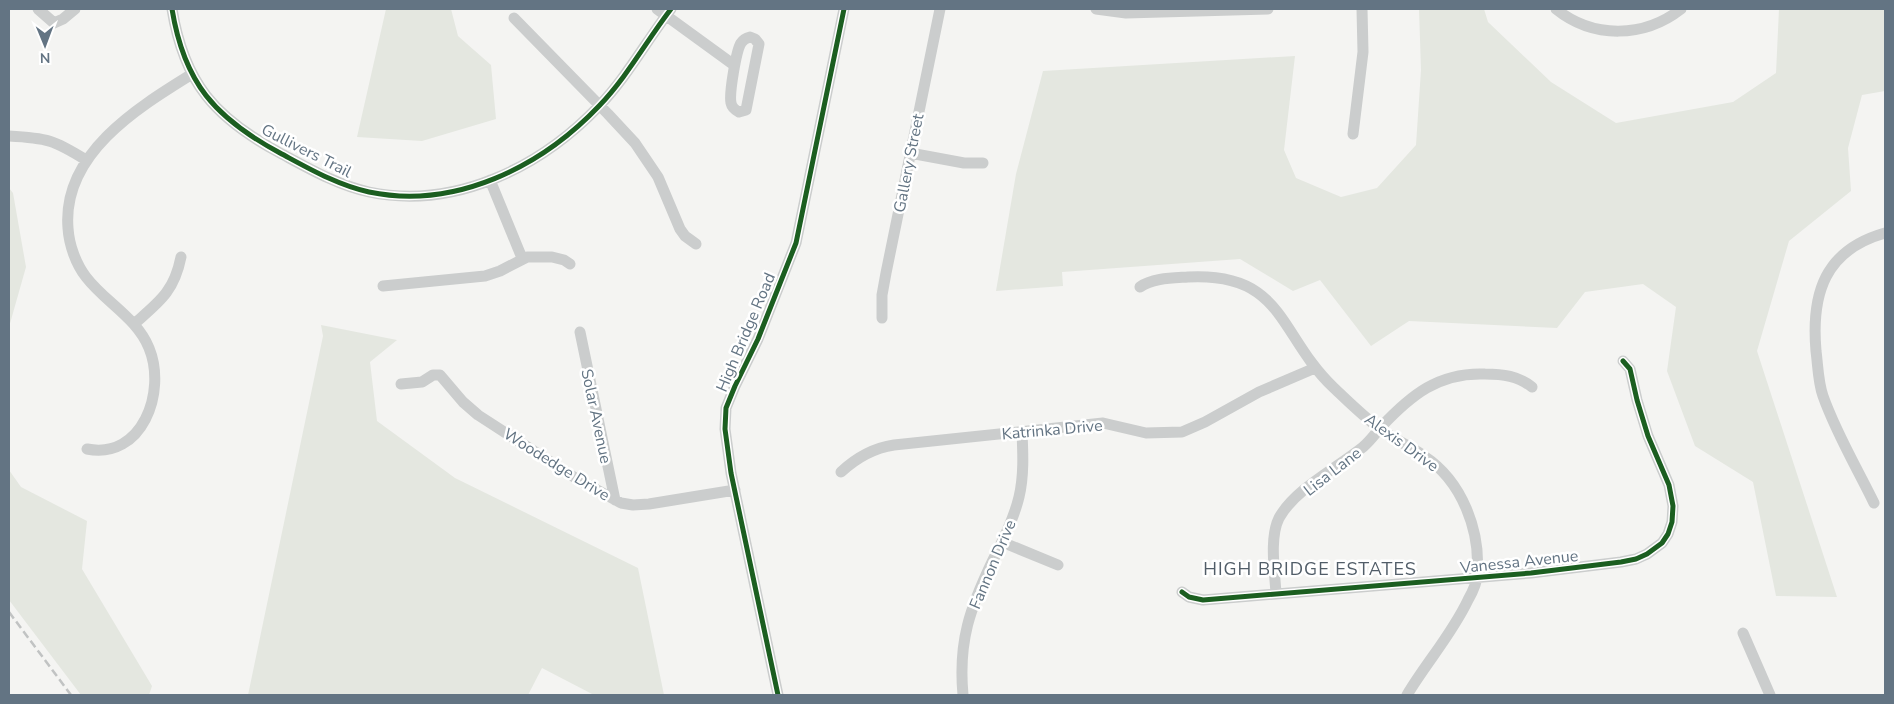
<svg xmlns="http://www.w3.org/2000/svg" width="1894" height="704" viewBox="0 0 1894 704" font-family="'Nunito Sans',sans-serif">
<rect width="100%" height="100%" fill="#f4f4f2"/>
<path fill="#e4e7e0" d="M386,9H451L458,36L491,65L496,119L422,141L357,137Z
M1419,9H1484L1488,22L1551,82L1616,123L1733,102L1776,73L1779,9H1885V91L1862,95L1848,148L1851,191L1789,241L1757,351L1837,597L1776,596L1753,482L1695,446L1667,371L1676,307L1643,284L1585,292L1557,328L1409,321L1371,346L1320,280L1293,291L1240,259L1062,272L1063,286L996,291L1016,174L1043,71L1295,56L1284,150L1296,178L1341,197L1377,188L1416,145L1421,70Z
M9,188L13,193L26,267L9,327Z
M321,325L397,340L370,362L377,421L455,478L638,568L664,695H594L542,668L528,695H248L323,336Z
M9,470L21,487L87,521L82,569L152,686L149,695H81L9,600Z"/>
<g fill="none" stroke-linecap="round" stroke-linejoin="round">
<path stroke="#cbcdcd" stroke-width="11" d="M38,9L54,23L63,19L75,9
M172,9C184,83 215,118 280,153C308,168 337,185 369,192C455,210 541,167 599,106C627,77 647,40 671,9
M657,9L734,65
M1096,9L1126,13L1268,9
M1556,9C1593,39 1644,38 1681,9
M514,18L608,114L635,143L658,177L680,229L685,236L696,244
M750,37L755,39L759,44L746,110L739,112C735,110 732,108 731,103C729,94 736,51 741,43C743,40 746,38 750,37Z
M1353,134L1363,52L1362,9
M9,136C47,138 54,140 86,160
M910,153L964,163H983
M490,180L522,258
M383,286L485,276L500,271L527,257H552L564,260L570,264
M1140,287C1152,278 1173,278 1188,277C1285,272 1278,335 1334,388C1349,402 1363,416 1379,428C1393,439 1410,446 1424,456C1462,481 1481,531 1477,575C1477,583 1472,593 1468,600C1452,634 1426,663 1407,695
M882,318V295L886,273L940,9
M134,324C159,302 174,292 181,257
M580,332L615,500
M401,384L422,382L433,375H440L463,402L478,415L577,479L621,503L633,505L649,504L735,490
M87,449C142,460 167,392 149,348C137,318 105,302 86,277C76,264 69,245 68,228C62,154 137,108 192,74
M841,472C856,458 874,448 894,445L1103,423L1146,433L1182,432L1205,422L1259,392L1315,368
M1874,503C1857,468 1836,433 1823,396C1818,382 1818,366 1816,351C1811,293 1825,250 1885,233
M1002,542L1058,565
M1182,592L1189,597L1203,600L1531,573L1621,562L1636,559L1647,554L1662,543L1668,534L1672,522L1673,506L1669,485L1648,436L1637,400L1630,369L1623,361
M1276,594C1275,573 1269,538 1279,518C1295,489 1337,468 1363,447C1370,441 1375,434 1381,427C1411,395 1439,372 1485,374C1503,374 1518,376 1532,387
M1743,633L1770,695
M778,695L731,473L725,429L726,408L735,386L758,339L796,243L844,9
M963,695C958,641 970,608 993,560C1003,540 1014,518 1019,497C1024,476 1023,454 1022,432"/>
<path stroke="#c1c3c3" stroke-width="2.5" stroke-dasharray="8 4" stroke-linecap="butt" d="M9,612L71,695"/>
<g stroke="#fff" stroke-width="8">
<path id="cycleway" d="M172,9C184,83 215,118 280,153C308,168 337,185 369,192C455,210 541,167 599,106C627,77 647,40 671,9
M1182,592L1189,597L1203,600L1531,573L1621,562L1636,559L1647,554L1662,543L1668,534L1672,522L1673,506L1669,485L1648,436L1637,400L1630,369L1623,361
M778,695L731,473L725,429L726,408L735,386L758,339L796,243L844,9"/>
</g>
<use href="#cycleway" stroke="#1b5e20" stroke-width="5"/>
</g>
<g text-anchor="middle" stroke-width="5" stroke-linejoin="round" paint-order="stroke">
<g font-size="16" fill="#637483" stroke="#fff">
<text transform="translate(307 150) rotate(27)" y="6">Gullivers Trail</text>
<text transform="translate(908 163) rotate(-79)" y="6">Gallery Street</text>
<text transform="translate(745 332) rotate(-67)" y="6">High Bridge Road</text>
<text transform="translate(597 416) rotate(78)" y="6">Solar Avenue</text>
<text transform="translate(1052 429) rotate(-5)" y="6">Katrinka Drive</text>
<text transform="translate(1402 442) rotate(36)" y="6">Alexis Drive</text>
<text transform="translate(557 464) rotate(32)" y="6">Woodedge Drive</text>
<text transform="translate(1332 471) rotate(-38)" y="6">Lisa Lane</text>
<text transform="translate(1519 561) rotate(-6)" y="6">Vanessa Avenue</text>
<text transform="translate(992 564) rotate(-67)" y="6">Fannon Drive</text>
</g>
<g font-size="18" letter-spacing="1" fill="#515d68" stroke="#fff">
<text x="1310" y="575">HIGH BRIDGE ESTATES</text>
</g>
</g>
<rect width="1894" height="704" fill="none" stroke="#637483" stroke-width="20"/>
<g transform="translate(45 45) rotate(179)" stroke="#ffffff" stroke-width="4" paint-order="stroke">
<path d="M0-4L9 19L0 12L-9 19Z" fill="#637483"/>
<text y="-8" font-size="14" font-weight="bold" text-anchor="middle" fill="#637483">N</text>
</g>
</svg>
